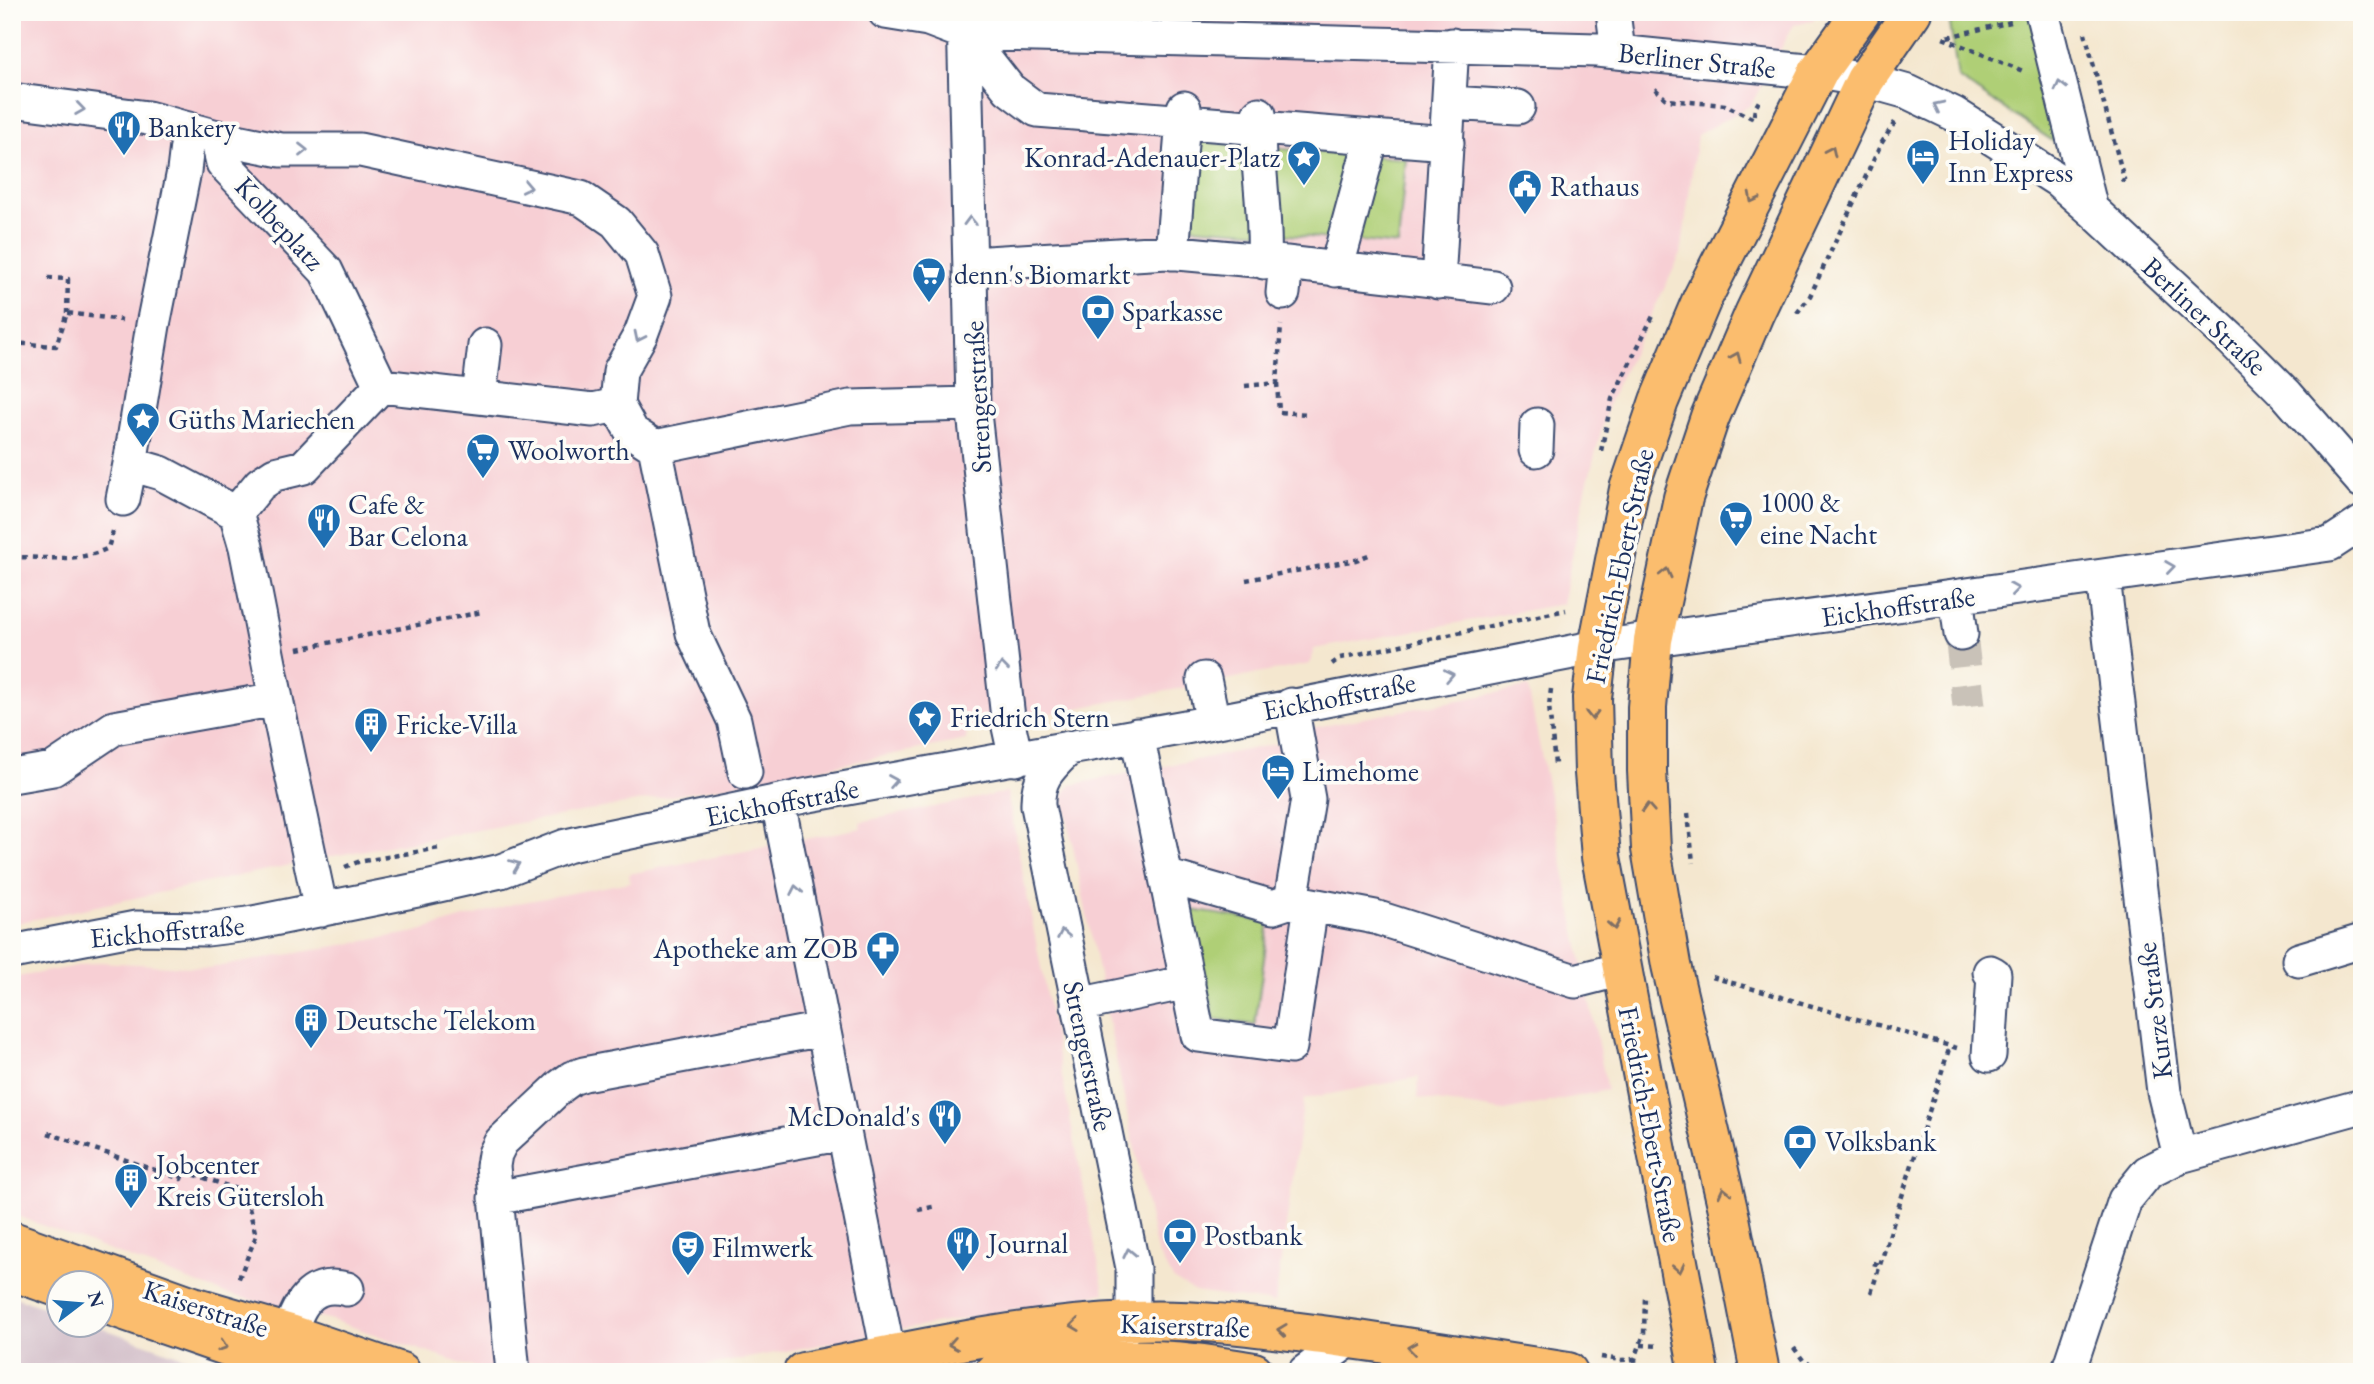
<svg xmlns="http://www.w3.org/2000/svg" width="2374" height="1384" viewBox="0 0 2374 1384" font-family="'EB Garamond',serif">
<rect width="100%" height="100%" fill="#fdfcf7"/>
<filter id="ink" filterUnits="userSpaceOnUse"><feTurbulence type="fractalNoise" baseFrequency=".0143" numOctaves="2"/><feDisplacementMap in="SourceGraphic" scale="14" xChannelSelector="R" yChannelSelector="G"/><feConvolveMatrix kernelMatrix="1 2 1 2 8 2 1 2 1" color-interpolation-filters="sRGB"/></filter>
<filter id="wash" filterUnits="userSpaceOnUse"><feTurbulence type="fractalNoise" baseFrequency=".00686" numOctaves="4" result="noise"/><feDisplacementMap in="SourceGraphic" scale="28" xChannelSelector="R" yChannelSelector="G"/><feGaussianBlur stdDeviation="1.57" result="paint"/><feColorMatrix in="noise" values="0 0 0 0 0 0 0 0 0 0 0 0 0 0 0 0 0 1.4 0 .05"/><feComposite in="paint" operator="in"/></filter>
<g filter="url(#wash)">
<rect width="100%" height="100%" fill="#f4e7cf"/>
<path fill="#f7cfd4" fill-rule="evenodd" d="M12,12H1819L1812,21L1794,24L1751,105L1697,135L1681,254L1609,401L1586,489L1562,604L1314,649L1310,664L967,729L966,740L772,778L338,855L12,924Z
M1528,687L1607,1090L1505,1111L1417,1098L1419,1077L1304,1099L1275,1303L1195,1292L1174,1280L1157,1252L1124,1098L1063,797L1070,785L1306,738L1311,728ZM1191,911L1256,1025H1255L1213,1019Z
M1007,792L1104,1293L671,1372H500L465,1365L332,1320L223,1293L17,1216L20,1204L12,1200V978L99,962L210,968L416,932L513,904L630,882L629,874L861,828L860,822Z"/>
<path fill="#d2bdc8" d="M12,1296L59,1313L60,1324L93,1325L226,1372H12Z"/>
<path fill="#afcf76" stroke="#657f6a" stroke-width="2" d="M1959,12H2032L2068,151L1958,78L1950,24Z
M1196,141L1251,146L1261,232L1189,227Z
M1262,147L1362,156L1340,240L1269,233Z
M1373,156L1406,159L1398,245L1350,240Z
M1191,910L1269,922L1255,1025L1214,1019Z"/>
</g>
<g filter="url(#ink)">
<g fill="none" stroke-linecap="round" stroke-linejoin="round">
<path stroke="#c9c2b8" stroke-width="33" stroke-dasharray="33 17" stroke-linecap="butt" d="M1961,634L1969,706"/>
<g stroke="#3c4b6f" stroke-width="37">
<path id="minor" d="M885,12L928,19L965,33L1597,50L1818,72L1865,80L1908,92L1954,114L2008,148L2059,181L2091,209L2232,340L2287,395L2362,481
M964,12L973,404L1009,727L1016,759
M1613,12L1618,51
M2042,12L2091,209
M965,33L1009,89L1037,110L1447,143
M12,100L148,118L217,137L281,150H360L581,198L616,222L642,254L655,296L641,334L620,371L617,405L632,432L655,447L850,407L973,404
M1449,103L1518,107
M1259,114C1255,164 1267,212 1264,262
M189,129L184,171L153,325L130,464L161,473L236,513L260,484L275,474L304,467L381,386
M217,137L223,163L326,271L381,386
M1172,253L1184,108
M971,264L1167,252L1286,263L1493,287
M1336,270L1372,137
M1438,282L1452,45
M1283,293L1286,263
M381,386L593,410L617,405
M479,397L485,345
M655,447L693,633L734,720L745,772
M1536,450L1537,425
M123,499L130,464
M236,513L246,547L276,699L321,910
M2103,577L2164,1092L2180,1156
M1956,597L1961,634
M1204,679L1213,722
M1137,735L1198,1035L1290,1047L1311,905
M1069,748C1050,767 1037,777 1038,806L1133,1268V1320L1115,1339
M12,776L53,769L114,728L276,699
M778,802L892,1372
M1166,876L1273,907L1291,901L1375,917L1575,981L1622,969
M1291,901L1308,799L1291,705
M12,952L136,928L207,929L248,924L417,890L501,871L566,846L597,839L809,795L1213,722L1598,647L2330,544L2362,523
M2299,960L2362,941
M1078,1005L1188,982
M1989,1055L1994,974L1990,972
M495,1198L844,1133
M282,1358C293,1323 300,1277 347,1289
M513,1372L493,1166L495,1154L501,1142L561,1086L572,1078L584,1074L823,1029
M1305,1372L1350,1339
M2068,1372L2125,1200L2148,1172L2180,1156L2362,1106"/>
</g>
<g stroke="#3c4b6f" stroke-width="42">
<path id="major" d="M12,1241L193,1306L290,1334L401,1372
M12,1271L60,1288
M102,1303L301,1372
M803,1372C911,1351 1022,1325 1132,1321C1195,1318 1259,1327 1322,1335C1404,1346 1486,1359 1568,1372
M994,1372C1059,1361 1128,1355 1195,1363C1214,1365 1234,1369 1254,1372
M1699,1372L1601,857L1594,773L1592,698L1598,647L1629,489L1659,401L1702,299L1818,72L1861,12
M1760,1372L1730,1218L1671,965L1651,849L1647,771V707L1653,640L1683,498L1710,417L1754,314L1865,80L1912,12"/>
</g>
<path stroke="#3c4b6f" stroke-width="4.5" stroke-dasharray="5 5" stroke-linecap="butt" d="M2011,22L1943,38L2023,71
M2085,33L2124,179L2119,186
M1655,89L1667,100L1725,105L1754,119
M1754,115L1755,108L1761,98
M12,275L18,276
M48,278L68,279L67,313
M1797,313L1810,296L1881,144L1895,122
M12,343L56,346L67,313L122,320
M1277,383L1279,412L1309,414
M1245,386L1277,383L1281,325
M1601,451L1612,399L1654,314
M12,557C43,557 80,563 108,548L114,528
M1246,580L1356,560L1371,554
M298,649L482,612
M1332,664L1340,658L1566,610
M1551,689L1549,706L1555,764
M1688,813L1693,863
M345,867L358,862L439,848
M1712,977L1957,1048
M48,1133L181,1179L184,1171L245,1192L256,1236L237,1283
M918,1210L937,1206
M1873,1263L1880,1265
M1871,1293L1950,1046
M1641,1345L1660,1346
M1794,1348L1803,1360L1823,1372
M1601,1357L1621,1360L1635,1359
M1636,1372L1635,1359L1644,1334L1645,1296"/>
<use href="#minor" stroke="#fff" stroke-width="33"/>
<use href="#major" stroke="#fbbd6e" stroke-width="38"/>
</g>
<defs><path id="oneway-chevron" d="M-2-3.5L2.5 0L-2 3.5" fill="none" stroke-width="1.6" stroke-linecap="round" stroke-linejoin="round" transform="scale(1.75)"/></defs>
<g stroke="#8d97ae">
<use href="#oneway-chevron" transform="translate(2060 86) rotate(-104)"/>
<use href="#oneway-chevron" transform="translate(1938 106) rotate(-154)"/>
<use href="#oneway-chevron" transform="translate(80 109) rotate(8)"/>
<use href="#oneway-chevron" transform="translate(303 150)"/>
<use href="#oneway-chevron" transform="translate(527 187) rotate(12)"/>
<use href="#oneway-chevron" transform="translate(970 221) rotate(-91)"/>
<use href="#oneway-chevron" transform="translate(639 337) rotate(116)"/>
<use href="#oneway-chevron" transform="translate(2170 567) rotate(-8)"/>
<use href="#oneway-chevron" transform="translate(2014 589) rotate(-8)"/>
<use href="#oneway-chevron" transform="translate(1002 667) rotate(-96)"/>
<use href="#oneway-chevron" transform="translate(1449 675) rotate(-11)"/>
<use href="#oneway-chevron" transform="translate(893 781) rotate(-10)"/>
<use href="#oneway-chevron" transform="translate(515 865) rotate(-22)"/>
<use href="#oneway-chevron" transform="translate(796 890) rotate(-101)"/>
<use href="#oneway-chevron" transform="translate(1063 934) rotate(-101)"/>
<use href="#oneway-chevron" transform="translate(1129 1253) rotate(-102)"/>
</g>
<g stroke="#806f65">
<use href="#oneway-chevron" transform="translate(1831 151) rotate(-65)"/>
<use href="#oneway-chevron" transform="translate(1753 198) rotate(117)"/>
<use href="#oneway-chevron" transform="translate(1736 357) rotate(-67)"/>
<use href="#oneway-chevron" transform="translate(1666 573) rotate(-77)"/>
<use href="#oneway-chevron" transform="translate(1592 715) rotate(89)"/>
<use href="#oneway-chevron" transform="translate(1648 808) rotate(-93)"/>
<use href="#oneway-chevron" transform="translate(1614 925) rotate(80)"/>
<use href="#oneway-chevron" transform="translate(1724 1192) rotate(-103)"/>
<use href="#oneway-chevron" transform="translate(1679 1268) rotate(79)"/>
<use href="#oneway-chevron" transform="translate(1075 1325) rotate(173)"/>
<use href="#oneway-chevron" transform="translate(1282 1330) rotate(-173)"/>
<use href="#oneway-chevron" transform="translate(953 1344) rotate(170)"/>
<use href="#oneway-chevron" transform="translate(223 1346) rotate(18)"/>
<use href="#oneway-chevron" transform="translate(1412 1348) rotate(-172)"/>
</g>
</g>
<defs>
<g id="restaurant-pin" transform="scale(1.75)"><path d="M0 17L-7.5 6A9.5 9.5 0 1 1 7.5 6Z" fill="#1f6fb2" stroke="#fdfcf7"/><path d="M-5-6h1v4h1v-4h1v4h1v-4h1v5L-1.5 .5V6h-2V.5L-5-1ZM5-6V6H3V1.5H1.5Q1.5-4 5-6Z" fill="#fff"/></g>
<g id="hotel-pin" transform="scale(1.75)"><path d="M0 17L-7.5 6A9.5 9.5 0 1 1 7.5 6Z" fill="#1f6fb2" stroke="#fdfcf7"/><path d="M-6-4.5h1.5V1H6V5H4.5V3h-9V5H-6ZM-4 0a1.8 1.8 0 1 1 3.6 0ZM.5 0V-2.5h3Q6-2.5 6 0Z" fill="#fff"/></g>
<g id="sight-pin" transform="scale(1.75)"><path d="M0 17L-7.5 6A9.5 9.5 0 1 1 7.5 6Z" fill="#1f6fb2" stroke="#fdfcf7"/><path d="M0-6L1.8-2.2L6-1.7L2.9 1.2L3.7 5.4L0 3.3L-3.7 5.4L-2.9 1.2L-6-1.7L-1.8-2.2Z" fill="#fff"/></g>
<g id="civic-pin" transform="scale(1.75)"><path d="M0 17L-7.5 6A9.5 9.5 0 1 1 7.5 6Z" fill="#1f6fb2" stroke="#fdfcf7"/><path d="M-.6-6.5H3V-4.5H.6V-3L4-1V1h2V6H-6V1h2V-1L-.6-3ZM-1.2 2.5V6h2.4V2.5Z" fill="#fff"/></g>
<g id="supermarket-pin" transform="scale(1.75)"><path d="M0 17L-7.5 6A9.5 9.5 0 1 1 7.5 6Z" fill="#1f6fb2" stroke="#fdfcf7"/><path d="M-6-5.5h2.5l.6 2H6L4.5 2H-2.5L-4.4-4H-6ZM-1.5 3.2a1.3 1.3 0 1 0 .1 0ZM3 3.2a1.3 1.3 0 1 0 .1 0Z" fill="#fff"/></g>
<g id="bank-pin" transform="scale(1.75)"><path d="M0 17L-7.5 6A9.5 9.5 0 1 1 7.5 6Z" fill="#1f6fb2" stroke="#fdfcf7"/><path d="M-6-4H6V4H-6ZM0-2.3a2.3 2.3 0 1 0 0 4.6a2.3 2.3 0 1 0 0-4.6Z" fill="#fff"/></g>
<g id="building-pin" transform="scale(1.75)"><path d="M0 17L-7.5 6A9.5 9.5 0 1 1 7.5 6Z" fill="#1f6fb2" stroke="#fdfcf7"/><path d="M-4-6H4V6H1V3H-1V6H-4ZM-2.5-4.3h1.7v1.8h-1.7ZM.8-4.3h1.7v1.8H.8ZM-2.5-1h1.7V.8h-1.7ZM.8-1h1.7V.8H.8Z" fill="#fff"/></g>
<g id="pharmacy-pin" transform="scale(1.75)"><path d="M0 17L-7.5 6A9.5 9.5 0 1 1 7.5 6Z" fill="#1f6fb2" stroke="#fdfcf7"/><path d="M-2-6h4v4h4v4h-4v4h-4v-4h-4v-4h4Z" fill="#fff"/></g>
<g id="theatre-pin" transform="scale(1.75)"><path d="M0 17L-7.5 6A9.5 9.5 0 1 1 7.5 6Z" fill="#1f6fb2" stroke="#fdfcf7"/><path d="M-5-5.5Q0-4 5-5.5V0Q5 5 0 6Q-5 5-5 0ZM-3.3-2.5H-1v1.5H-3.3ZM1-2.5H3.3v1.5H1ZM-2.8 1Q0 5.5 2.8 1Z" fill="#fff"/></g>
</defs>
<g fill-rule="evenodd">
<use href="#restaurant-pin" x="124" y="127"/>
<use href="#hotel-pin" x="1923" y="156"/>
<use href="#sight-pin" x="1304" y="157"/>
<use href="#civic-pin" x="1525" y="186"/>
<use href="#supermarket-pin" x="929" y="274"/>
<use href="#bank-pin" x="1098" y="311"/>
<use href="#sight-pin" x="143" y="419"/>
<use href="#supermarket-pin" x="483" y="450"/>
<use href="#supermarket-pin" x="1736" y="518"/>
<use href="#restaurant-pin" x="324" y="520"/>
<use href="#sight-pin" x="925" y="717"/>
<use href="#building-pin" x="371" y="724"/>
<use href="#hotel-pin" x="1278" y="771"/>
<use href="#pharmacy-pin" x="883" y="948"/>
<use href="#building-pin" x="311" y="1020"/>
<use href="#restaurant-pin" x="945" y="1116"/>
<use href="#bank-pin" x="1800" y="1141"/>
<use href="#building-pin" x="131" y="1180"/>
<use href="#bank-pin" x="1180" y="1235"/>
<use href="#restaurant-pin" x="963" y="1243"/>
<use href="#theatre-pin" x="688" y="1247"/>
</g>
<g text-anchor="middle" stroke-width="7" stroke-linejoin="round" paint-order="stroke">
<g font-size="28" fill="#1b2f5e" stroke="#fdfcf7">
<text transform="translate(1697 60) rotate(6)" y="10">Berliner Straße</text>
<text transform="translate(280 223) rotate(47)" y="10">Kolbeplatz</text>
<text transform="translate(2205 316) rotate(43)" y="10">Berliner Straße</text>
<text transform="translate(977 397) rotate(-93)" y="10">Strengerstraße</text>
<text transform="translate(1619 566) rotate(-78)" y="10">Friedrich-Ebert-Straße</text>
<text transform="translate(1898 606) rotate(-8)" y="10">Eickhoffstraße</text>
<text transform="translate(1339 696) rotate(-11)" y="10">Eickhoffstraße</text>
<text transform="translate(782 802) rotate(-11)" y="10">Eickhoffstraße</text>
<text transform="translate(167 931) rotate(-5)" y="10">Eickhoffstraße</text>
<text transform="translate(2154 1011) rotate(-97)" y="10">Kurze Straße</text>
<text transform="translate(1089 1056) rotate(78)" y="10">Strengerstraße</text>
<text transform="translate(1651 1124) rotate(79)" y="10">Friedrich-Ebert-Straße</text>
<text transform="translate(206 1308) rotate(18)" y="10">Kaiserstraße</text>
<text transform="translate(1185 1325) rotate(2)" y="10">Kaiserstraße</text>
</g>
<g font-size="28" fill="#1b2f5e" stroke="#fdfcf7" text-anchor="start">
<text x="148" y="137">Bankery</text>
<text x="1948" y="150">Holiday<tspan x="1948" dy="32">Inn Express</tspan></text>
<text x="1280" y="167" text-anchor="end">Konrad-Adenauer-Platz</text>
<text x="1550" y="196">Rathaus</text>
<text x="954" y="284">denn's Biomarkt</text>
<text x="1122" y="321">Sparkasse</text>
<text x="168" y="429">Güths Mariechen</text>
<text x="508" y="460">Woolworth</text>
<text x="1760" y="512">1000 &amp;<tspan x="1760" dy="32">eine Nacht</tspan></text>
<text x="348" y="514">Cafe &amp;<tspan x="348" dy="32">Bar Celona</tspan></text>
<text x="950" y="727">Friedrich Stern</text>
<text x="396" y="734">Fricke-Villa</text>
<text x="1302" y="781">Limehome</text>
<text x="858" y="958" text-anchor="end">Apotheke am ZOB</text>
<text x="336" y="1030">Deutsche Telekom</text>
<text x="920" y="1126" text-anchor="end">McDonald's</text>
<text x="1825" y="1151">Volksbank</text>
<text x="156" y="1174">Jobcenter<tspan x="156" dy="32">Kreis Gütersloh</tspan></text>
<text x="1204" y="1245">Postbank</text>
<text x="988" y="1253">Journal</text>
<text x="712" y="1257">Filmwerk</text>
</g>
</g>
<rect width="2374" height="1384" fill="none" stroke="#fdfcf7" stroke-width="42"/>
<g transform="translate(80 1304) rotate(74)"><circle r="33" fill="#fdfcf7" stroke="#a3aaba" stroke-width="2"/>
<path d="M0-5L12 26L0 18L-12 26Z" fill="#1f6fb2"/>
<text y="-10" font-size="19" font-weight="bold" text-anchor="middle" fill="#1b2f5e">N</text>
</g>
</svg>
